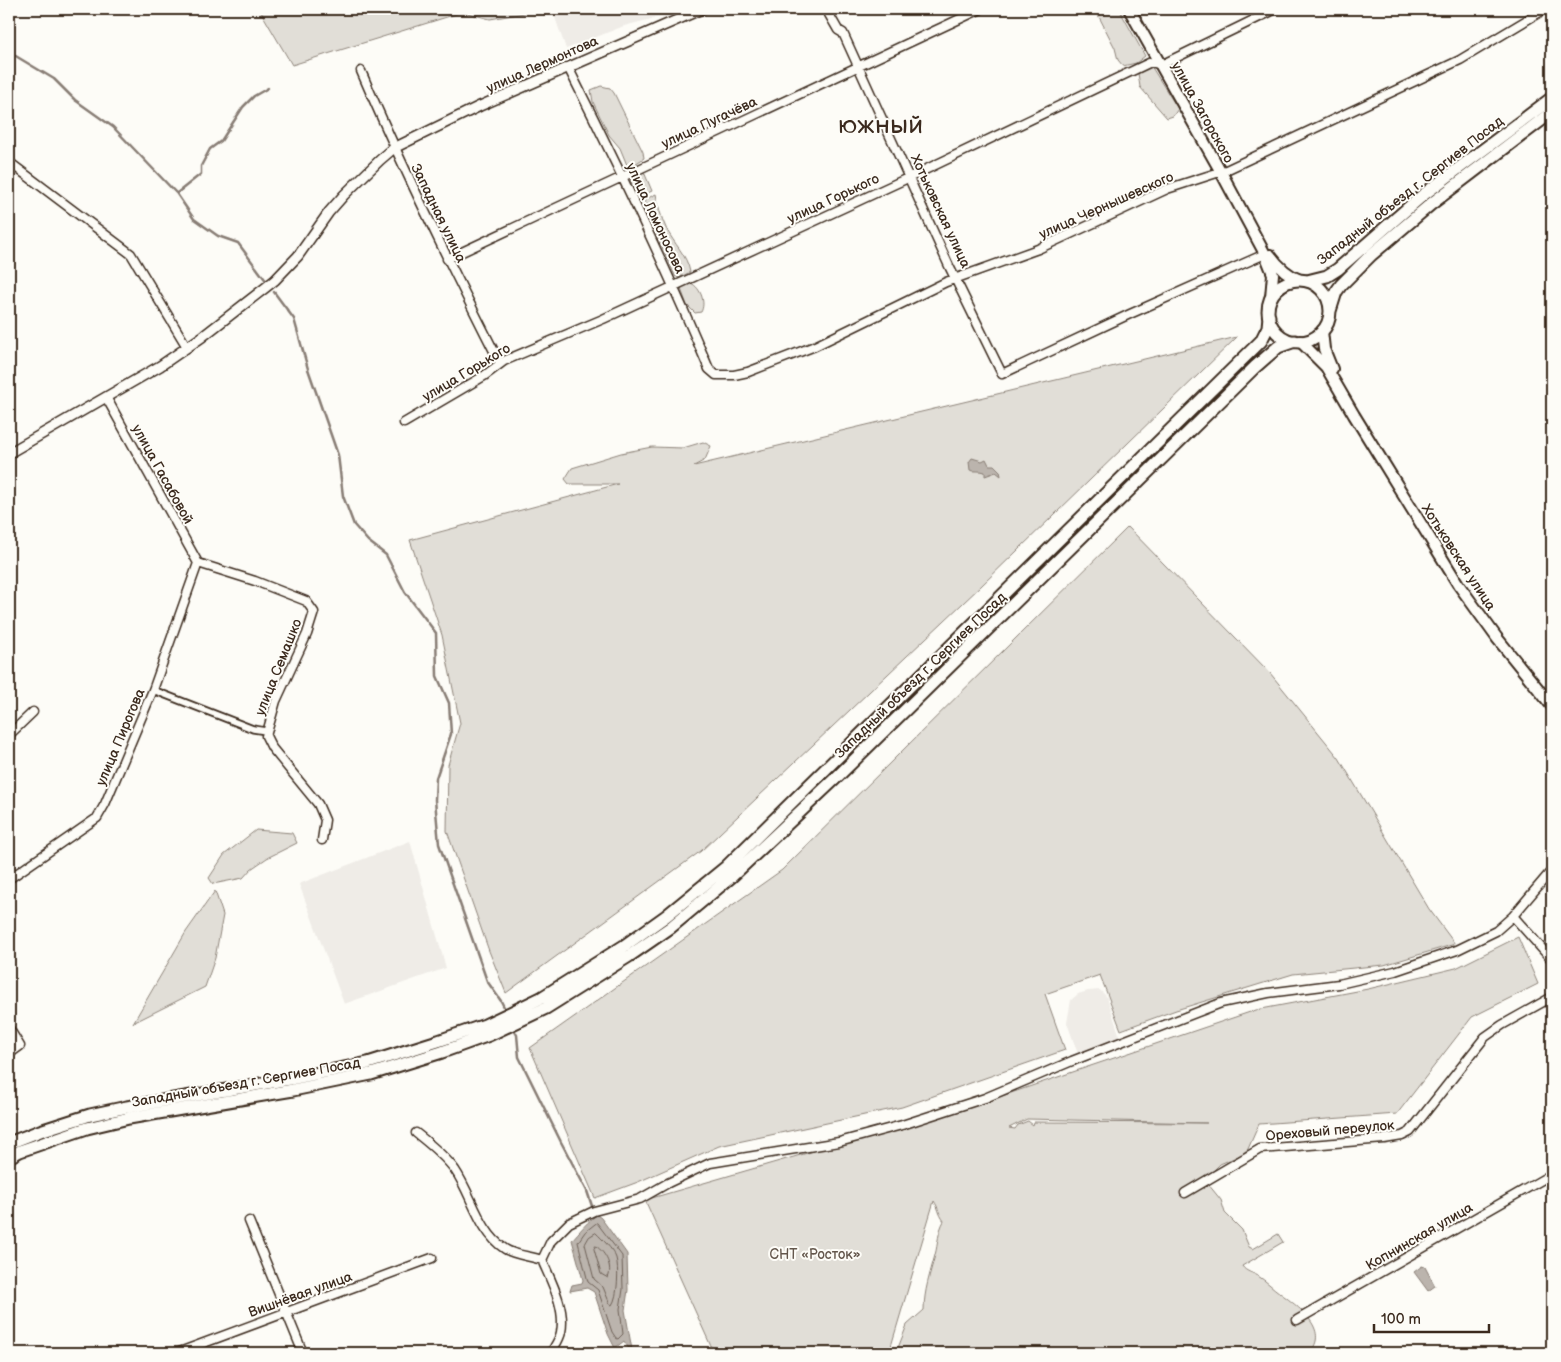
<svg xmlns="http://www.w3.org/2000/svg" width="1561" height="1362" viewBox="0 0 1561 1362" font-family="'Balsamiq Sans',sans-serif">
<rect width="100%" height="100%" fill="#fdfcf7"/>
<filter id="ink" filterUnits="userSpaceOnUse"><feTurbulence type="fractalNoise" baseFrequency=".02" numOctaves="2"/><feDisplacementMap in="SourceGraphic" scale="10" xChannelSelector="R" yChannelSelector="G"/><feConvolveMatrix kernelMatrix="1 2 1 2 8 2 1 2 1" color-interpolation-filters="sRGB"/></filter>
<g filter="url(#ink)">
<path fill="#efece7" d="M552,9H679L663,16L624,26L566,49Z
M410,841L446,968L344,1004L299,884Z
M1100,990L1107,997L1120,1037L1078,1054L1067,1023L1071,1000L1078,994L1088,991Z"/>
<path fill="#e1ded7" stroke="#8e847a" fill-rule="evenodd" d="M249,9H534L536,11L490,19L463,12L292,65L261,12Z
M1095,9H1119L1145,56L1136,63L1123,66L1118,60L1115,48Z
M1151,66L1178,109L1173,116L1167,118L1140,87L1138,73Z
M601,86L610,88L614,93L643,152L644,158L632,166L627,165L620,148L609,135L593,102L591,90Z
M644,172L652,191L639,197L633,189L630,178L636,173Z
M656,194C658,206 661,217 666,228C674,244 687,255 690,272L679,278L675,276L651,222L655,216L653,208L645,203L644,200Z
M691,283C701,288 706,303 701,312L695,313L687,305L681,289L685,285Z
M1237,337L981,586L701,851L506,993L489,951L447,831L448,765L460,723L442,635L410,540L618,484H569L565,479L572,468L621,453L652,447L683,448L703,442L711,446L705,460L694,466Z
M1128,527L1270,673L1339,758L1429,909L1455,944L1384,965L1293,974L1176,1010L1121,1030L1100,975L1045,994L1065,1050L902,1107L719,1146L638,1182L595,1198L530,1048L782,870Z
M256,830L292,833L297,843L267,858L251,869L243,878L213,884L209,878L224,855Z
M215,891L223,915L215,958L205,987L133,1023L186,932Z
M1518,937L1538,984L1472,1017L1397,1114L1259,1124L1248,1149L1241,1155L1220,1164L1209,1175L1207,1180L1208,1184L1221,1200L1225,1213L1242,1230L1249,1247L1253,1249L1278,1234L1283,1242L1242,1266C1246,1272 1252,1272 1258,1276C1266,1281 1272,1287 1280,1293C1296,1305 1332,1330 1309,1353H896L907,1325L924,1310C924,1291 930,1274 935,1255C938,1244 938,1231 944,1221C938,1213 939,1208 934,1201L889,1353H714L645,1200L835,1145L931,1120L1256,1010L1368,989L1456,968ZM1027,1119L1206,1123H1207L1034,1122L1033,1125L1028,1121L1018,1125L1015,1129L1009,1128Z"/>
<path fill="#bbb4ad" stroke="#887d74" d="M972,458L982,461L986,459L989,465H994L1000,471L1001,476L996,472L985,476V472C980,470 974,472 970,470L969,462Z
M597,1215L601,1218L627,1254L628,1290L625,1310L632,1350L629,1349L624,1341L615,1348L608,1334L594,1292L587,1288L570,1291L572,1285L582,1283L583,1280L572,1240C578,1233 590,1219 597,1215Z
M1422,1266L1425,1267L1435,1286L1428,1291L1414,1272Z"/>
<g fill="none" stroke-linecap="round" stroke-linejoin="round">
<path stroke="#6e6157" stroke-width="1" d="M597,1223L622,1256L623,1289L620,1309L623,1334L618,1339L616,1338L612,1332L598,1290L588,1282L578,1242L585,1232Z
M596,1233C602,1239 613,1249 616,1258C619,1268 618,1297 612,1305L610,1304L603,1287L594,1279L585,1244L589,1237Z
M596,1246C606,1253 613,1267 608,1278L601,1274L594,1249Z"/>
<path stroke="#887d74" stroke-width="2.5" d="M9,52L54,79L75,100L113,127L177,194L194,219L218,236L238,243L267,282
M177,193L201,174V166L210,149L221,141L243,107L254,96L268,88
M274,292L294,319L308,369L338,455L343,496L354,525L368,541L386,555L405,592L436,633L437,676L449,703L451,734L436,778L435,800L439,844L487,981L501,1001L506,1011
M513,1028L517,1035L519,1057L561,1142L587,1191L592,1206"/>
<g stroke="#3b2a1e" stroke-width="9">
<path id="pedestrian" d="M153,690L253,729L266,731"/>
</g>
<g stroke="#3b2a1e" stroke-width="11">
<path id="minor" d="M826,9L838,30L843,33L949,266L1002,374L1130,314L1265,254
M568,67C618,166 666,267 709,369L716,375H734L748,372L815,346L946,282L1038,249L1167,189L1226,170L1460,60L1545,9
M361,71C404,171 451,267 500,363
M9,162L131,254L187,347
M447,259L981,9
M106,397L198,563
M404,423L484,376L504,361L603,319L910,177L1151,62L1161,65L1276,9
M198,563L255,581L306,601L314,612L307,634L276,701L266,736L272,748L318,804L325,820L322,840
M9,735L33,712
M9,879L97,818L105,804L153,690L198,563
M1513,916L1552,960
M9,1028L20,1046L9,1054
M416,1133C430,1144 445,1156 455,1170C472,1195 479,1232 505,1249C514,1255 530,1256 542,1260
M1185,1193L1260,1149L1384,1139L1402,1136L1410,1132L1485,1037L1502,1025L1552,997
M249,1221L303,1353
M1297,1320L1552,1174
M177,1353L432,1258
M551,1353C554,1347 560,1339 561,1332C566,1308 551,1281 542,1260L551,1241L569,1223L594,1211L640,1199L668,1183L710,1163L839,1142L902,1125L985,1098L1072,1061L1221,1003L1268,993L1339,984L1395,971L1457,950L1496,931L1513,916L1552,870"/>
</g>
<g stroke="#3b2a1e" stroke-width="12">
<path id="tertiary" d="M9,453L160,366L202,337L265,288L275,280L298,256L329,212L344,195L380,160L394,148L480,106L702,9"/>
</g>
<g stroke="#3b2a1e" stroke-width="14">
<path id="secondary" d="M1129,9L1221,172L1265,254L1273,274L1271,297
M1270,255C1278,266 1287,275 1300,280
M1322,331L1324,349L1332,369
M1300,341L1326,367L1354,415L1458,584L1497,638L1552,706"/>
</g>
<g stroke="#3b2a1e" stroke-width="15">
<path id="primary" d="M1268 311a31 31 0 1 1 62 0a31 31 0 1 1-62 0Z
M1307,281L1327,276L1338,269L1423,195L1552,98
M1330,311L1336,292L1341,285L1371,255L1431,204L1552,112
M9,1143L40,1131L90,1115L127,1107L290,1079L368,1063L438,1041L485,1025L541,998L624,946L666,916L726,867L1261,341L1268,327L1269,316
M9,1157L20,1151L87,1128L129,1118L293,1090L371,1074L442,1052L489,1035L546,1008L629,956L671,927L731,877L838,776L1255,367L1278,347L1295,341"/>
</g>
<use href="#pedestrian" stroke="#fdfcf7" stroke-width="5.5"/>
<use href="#minor" stroke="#fdfcf7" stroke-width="8"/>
<use href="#tertiary" stroke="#fdfcf7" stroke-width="9"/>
<use href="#secondary" stroke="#fdfcf7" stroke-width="10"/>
<use href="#primary" stroke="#fdfcf7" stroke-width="11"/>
</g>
</g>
<g text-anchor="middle" stroke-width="4" stroke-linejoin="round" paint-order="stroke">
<g font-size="14" fill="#3b2a1e" stroke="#fdfcf7">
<text transform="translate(542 64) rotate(-24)" y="5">улица Лермонтова</text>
<text transform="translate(1203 112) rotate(61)" y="5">улица Загорского</text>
<text transform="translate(709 122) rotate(-25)" y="5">улица Пугачёва</text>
<text transform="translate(1410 190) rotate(-38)" y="5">Западный объезд г. Сергиев Посад</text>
<text transform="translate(833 198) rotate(-25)" y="5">улица Горького</text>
<text transform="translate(1106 205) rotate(-24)" y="5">улица Чернышевского</text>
<text transform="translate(941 211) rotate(65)" y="5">Хотьковская улица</text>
<text transform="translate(439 213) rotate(64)" y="5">Западная улица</text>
<text transform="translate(656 218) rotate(65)" y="5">улица Ломоносова</text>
<text transform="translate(466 372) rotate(-31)" y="5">улица Горького</text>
<text transform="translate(163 474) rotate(61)" y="5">улица Гасабовой</text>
<text transform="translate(1459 557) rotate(57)" y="5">Хотьковская улица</text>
<text transform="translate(278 667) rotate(-68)" y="5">улица Семашко</text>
<text transform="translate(920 675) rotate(-44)" y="5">Западный объезд г. Сергиев Посад</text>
<text transform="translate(120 737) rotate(-67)" y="5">улица Пирогова</text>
<text transform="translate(246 1082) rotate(-10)" y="5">Западный объезд г. Сергиев Посад</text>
<text transform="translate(1330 1130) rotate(-5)" y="5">Ореховый переулок</text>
<text transform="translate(1419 1236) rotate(-30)" y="5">Копнинская улица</text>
<text transform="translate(300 1294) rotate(-20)" y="5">Вишнёвая улица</text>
</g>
<g font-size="14" fill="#64574c" stroke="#fdfcf7">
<text x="815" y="1259">СНТ «Росток»</text>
</g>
<g font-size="19" font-weight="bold" letter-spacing="1" fill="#3b2a1e" stroke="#fdfcf7">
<text x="881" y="133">ЮЖНЫЙ</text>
</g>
</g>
<rect width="1561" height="1362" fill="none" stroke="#fdfcf7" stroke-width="30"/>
<rect x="15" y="15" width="1531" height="1332" fill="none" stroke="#3b2a1e" stroke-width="2" filter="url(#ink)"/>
<path d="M1374 1324v8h115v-8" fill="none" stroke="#3b2a1e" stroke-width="2.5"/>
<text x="1381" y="1324" font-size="15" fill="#3b2a1e" stroke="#fdfcf7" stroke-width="4" paint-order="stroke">100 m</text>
</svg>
